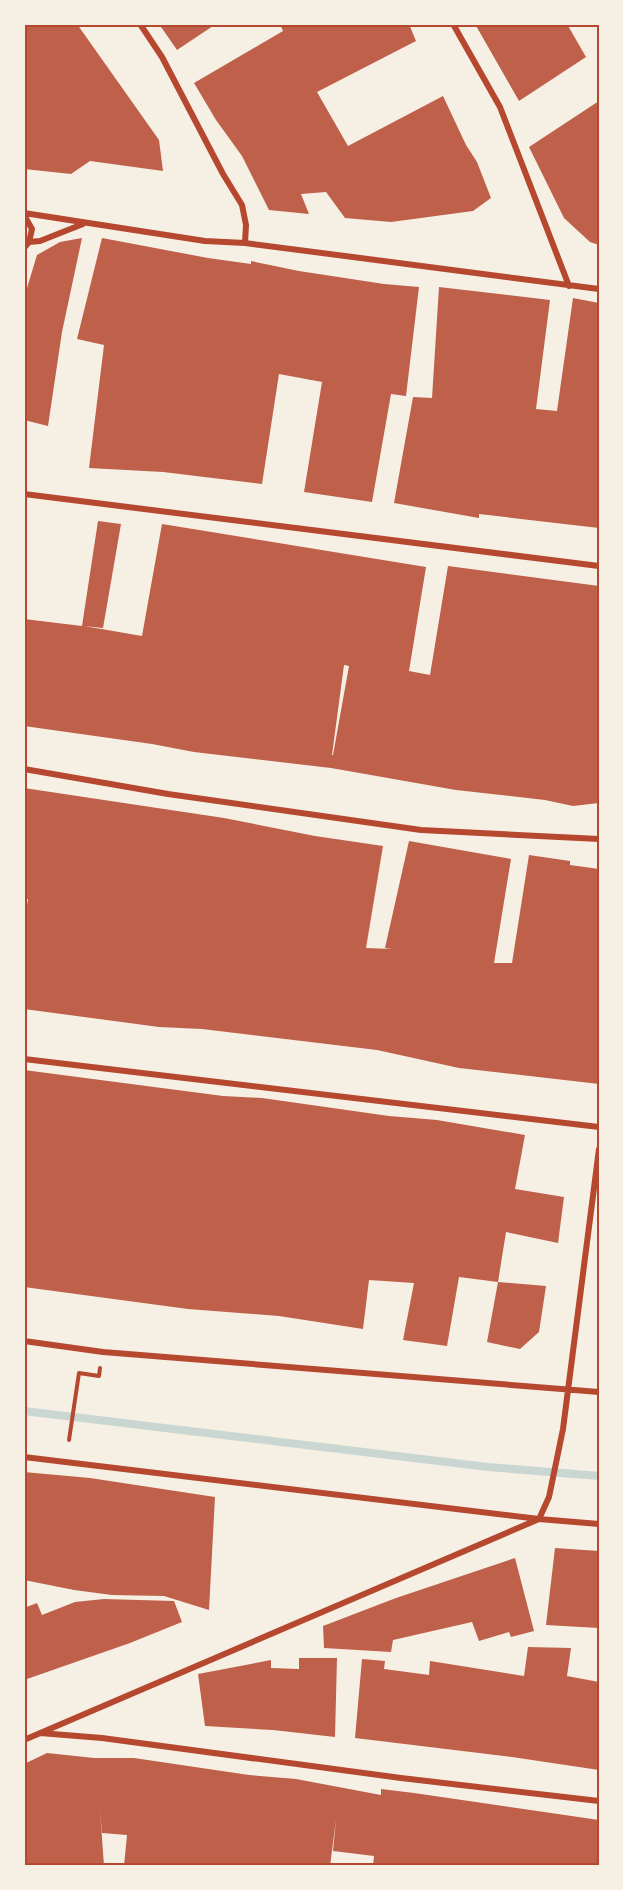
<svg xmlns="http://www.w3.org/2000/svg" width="623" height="1890" viewBox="0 0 623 1890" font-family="Quicksand,sans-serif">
<rect width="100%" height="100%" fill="#f6efe4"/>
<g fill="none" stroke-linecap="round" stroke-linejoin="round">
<path stroke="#c9d6d2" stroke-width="8" d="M24,1411L488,1467L599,1476"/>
</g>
<path fill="#bf614a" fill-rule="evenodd" d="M26,24H77L159,140L163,171L90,161L71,174L24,169V25Z
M159,24H216L177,50Z
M280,24H409L416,41L317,92L348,146L443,96L466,145L477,162L491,198L473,211L391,222L345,218L326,192L301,194L309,214L269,210L242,156L216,120L194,83L283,31Z
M475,24H567L586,57L519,101Z
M599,101V245L590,242L564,218L529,147Z
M82,238L62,332L48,426L24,420V298L37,255L60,242Z
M102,238L208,258L251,264V261L299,271L384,284L419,287L406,396L391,394L372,502L304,492L322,382L279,374L262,484L163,472L89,468L104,345L77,339Z
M439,287L550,300L536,409L557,411L573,298L599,303V528L479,514V518L394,503L413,397L432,398Z
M98,521L121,524L103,628L84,626L142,636L162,524L426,567L409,671L430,675L448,566L599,586V803L573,806L545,800L456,790L331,768L194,752L152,744L24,726V619L82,626ZM344,665L349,666L333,755H332Z
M24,788L224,818L315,836L383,846L366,948L392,949L385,948L409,841L511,859L494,963H512L529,855L570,861V865L599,869V1084L459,1068L377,1050L202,1029L159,1027L24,1009V925L28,899H24Z
M24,1070L223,1096L262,1098L389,1116L437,1120L525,1135L515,1189L564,1197L558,1243L506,1232L498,1282L459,1277L447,1346L403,1340L414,1283L369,1280L363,1329L279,1316L188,1309L24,1287Z
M498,1282L546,1286L539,1332L520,1349L487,1342Z
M24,1472L90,1478L215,1497L209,1610L164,1596L112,1595L74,1590L24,1580Z
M555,1548L599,1551V1628L546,1625Z
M515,1558L534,1631L511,1637L509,1632L479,1641L472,1622L393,1640L391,1652L324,1648L323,1626L396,1598Z
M104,1599L174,1601L182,1622L130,1643L27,1679L24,1671V1608L37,1603L42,1615L75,1602Z
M528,1647L571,1648L566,1683L567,1676L599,1682V1770L512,1757L355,1738L362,1659L385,1661L384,1669L429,1675L430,1661L524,1676Z
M299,1658H337L335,1737L273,1730L205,1726L198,1674L271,1660V1668L299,1669Z
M47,1753L94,1758H134L249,1775L296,1779L381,1795V1789L414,1793L599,1820V1866H373L374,1856L333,1851L336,1820L330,1866H124L127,1835L102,1833L100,1810L104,1866L88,1864L89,1866H24V1764Z"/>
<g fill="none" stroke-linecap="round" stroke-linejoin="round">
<path stroke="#b5482f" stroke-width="4" d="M69,1440L79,1373L99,1376L100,1368"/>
<path stroke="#b5482f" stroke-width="6" d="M140,24L162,57L223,174L242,205L246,225L245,243
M453,24L500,107L569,286
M24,213L205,241L245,243L599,289
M24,215L32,229L29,242L24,248
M29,242L40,241L83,224
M24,259V248
M24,494L599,566
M24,769L168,794L421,830L599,839
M24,1059L599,1127
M24,1341L103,1352L599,1392
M24,1457L539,1519L599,1524
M40,1733L102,1738L401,1778L599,1801
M24,1740L539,1519L549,1497L563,1429L599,1149"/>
</g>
<rect width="623" height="1890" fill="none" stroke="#f6efe4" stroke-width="51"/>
<rect x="26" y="26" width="572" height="1838" fill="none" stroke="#b5482f" stroke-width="2"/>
</svg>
